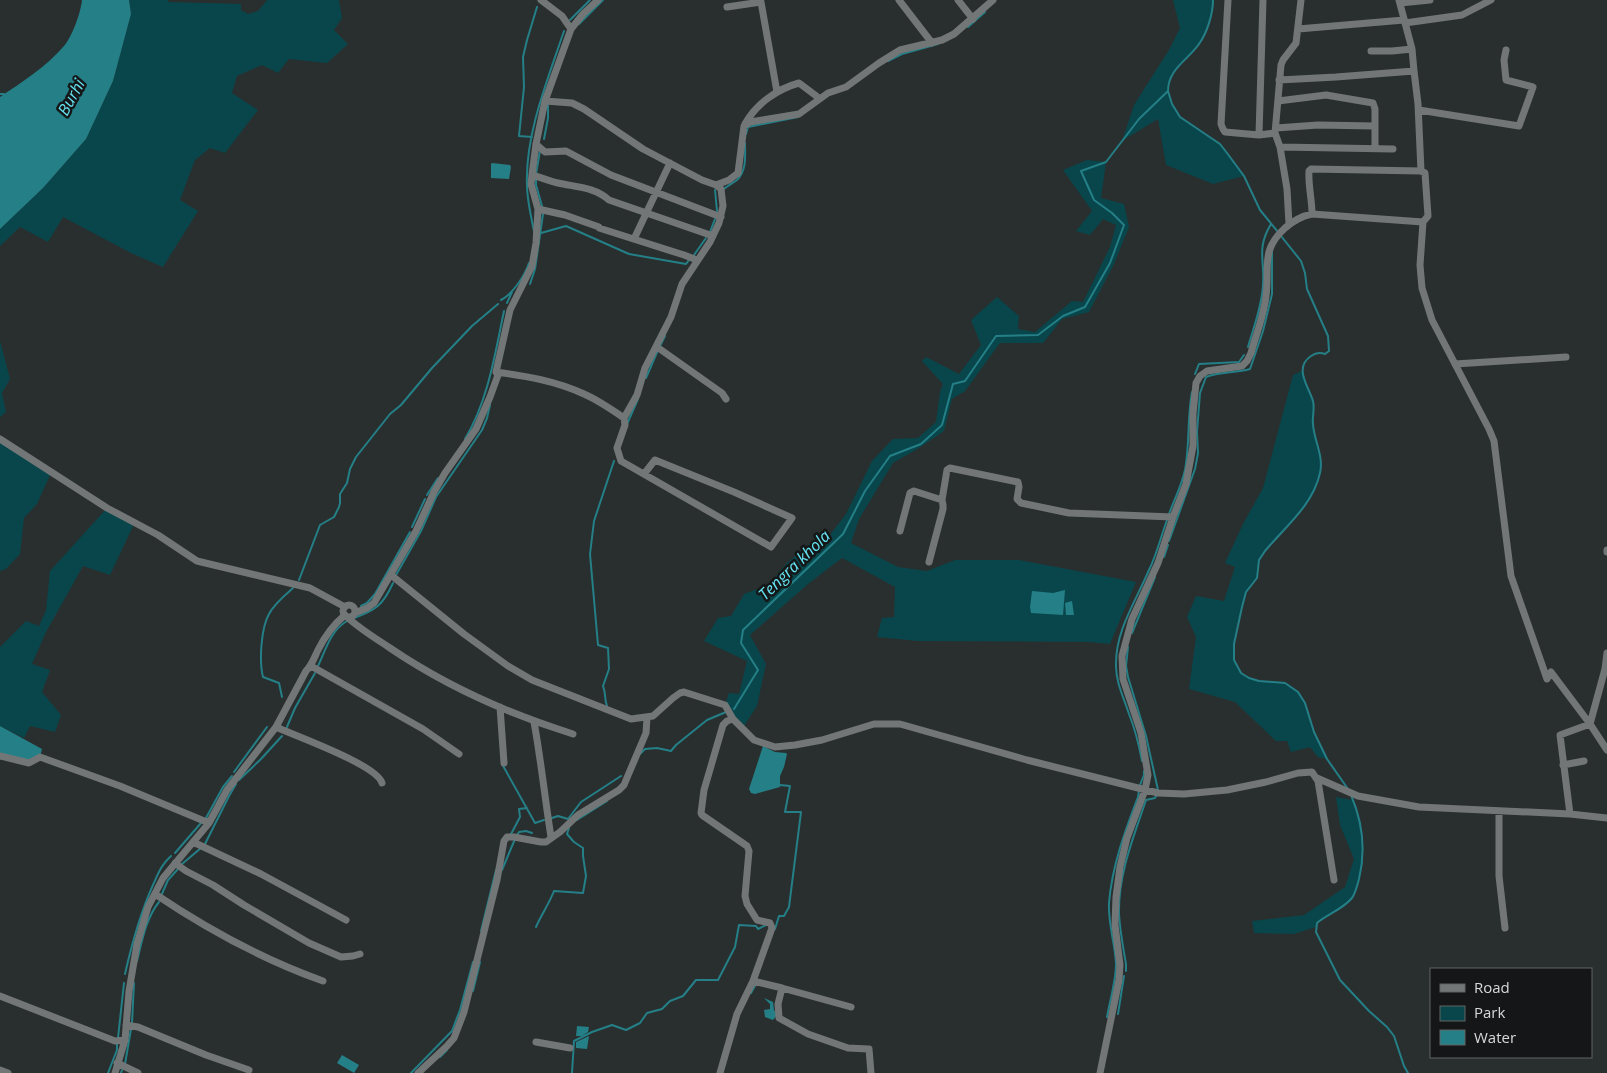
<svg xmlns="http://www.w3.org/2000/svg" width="1607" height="1073" viewBox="0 0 1607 1073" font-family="'Open Sans',sans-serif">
<rect width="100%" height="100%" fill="#292f2f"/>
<path fill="#09464b" d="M129,0H167L169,2L241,4V10L248,14L258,11L267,0H339L342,18L334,30L348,44L327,63L289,59L278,73L262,65L237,76L232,93L258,110L225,153L210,148L195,160L180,200L198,211L163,267L131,253L63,217L48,242L20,227L0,246V229L43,188L86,139L113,81L131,14Z
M1173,0H1213L1214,2L1212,13L1201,42L1172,74L1169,82L1168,91L1172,104L1180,117L1220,144L1244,176L1213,184L1166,165L1158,119L1122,141L1134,105L1169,50L1180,28Z
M1087,160L1106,162L1101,198L1124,204L1129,227L1114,264L1089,312L1062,319L1043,343H1000L965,391L952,399L944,431L919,448L893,463L859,519L851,543L898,567L927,571L955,560H1019L1136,582L1110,644L1089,642L918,641L877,637L882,618L894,617L895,587L842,558L808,584L750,635L766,664L757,706L742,729L725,705L729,693L739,694L747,661L704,641L718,618L731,616L744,594L768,585L787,563L825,531L830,535L846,514L872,461L893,439L918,438L936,422L940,392L943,384L922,361L926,357L959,374L981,345L971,320L997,297L1019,316L1018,329L1035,332L1072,301L1083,302L1110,247L1116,225L1103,219L1090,235L1076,231L1092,211L1063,170Z
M0,341L10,379L2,393L6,412L0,417Z
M1302,371C1303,383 1311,392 1313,404C1315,411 1312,419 1313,427C1316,439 1321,452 1321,465C1321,500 1286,526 1265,551L1259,560L1257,578L1246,592L1237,624L1234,644V659L1241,674L1259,681L1285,683L1298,692L1305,703L1314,732L1327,759L1318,757L1310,747L1291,752L1287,741H1276L1235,702L1189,689L1196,637L1187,617L1196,596L1224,601L1235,567L1225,563L1243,524L1263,488L1293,375Z
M0,439L51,473L37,504L24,518L20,554L6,569L0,571Z
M107,508L135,522L110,575L83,566L46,632L32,664L50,670L42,692L61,715L55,732L30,726L24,738L0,726V647L26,621L39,626L46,610L50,571Z
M1336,797L1353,800L1361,829L1363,858L1362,869L1353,896L1345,905L1319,921L1316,927L1294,934L1254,933L1252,921L1304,915L1345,887L1354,859L1340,825Z"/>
<path fill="#247f87" d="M82,0H129L131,14L113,81L86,139L43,188L0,229V97C22,82 46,67 64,46C72,37 81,12 82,0Z
M492,163L510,165L511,167L509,179L491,178V164Z
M1065,590L1063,615L1031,613L1030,607L1032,591L1053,593Z
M1072,601L1074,615H1066L1065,603Z
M0,726L42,749L40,757L29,763L4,757L0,760Z
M763,746L775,752L786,753L787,754L784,767L780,776V787L755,794L751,793L749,789Z
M764,998L773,1002L774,1010L777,1015L773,1020L765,1017L764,1010L770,1009V1004Z
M577,1026L589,1027L588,1032L582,1036H576Z
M589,1036L587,1049L576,1048V1042Z
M342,1055L359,1065L354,1073L337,1063Z"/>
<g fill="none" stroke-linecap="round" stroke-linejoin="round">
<path stroke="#247f87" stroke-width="2" d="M570,20L590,0
M579,24L603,0
M968,27L985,12
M888,61L902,54L938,44
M1168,91L1172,104L1180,117L1220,144L1227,153L1244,176L1260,210L1278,232
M0,94H4
M746,134L748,127L798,117
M532,137L519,136L524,87L523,57L527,40L537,7
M544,139L548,118V105
M536,174L540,151
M536,179V185L542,206
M724,189C727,186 733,183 737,180C747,170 745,156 745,143
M715,190L717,211
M534,231C531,217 527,199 527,185C525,134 548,79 564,31
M710,232L715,219
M541,233L566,226L629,254L686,264L689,260
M1281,236L1301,261L1305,273L1307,289L1328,336L1329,351L1325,354C1320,352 1315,353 1311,356C1293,368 1309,387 1313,401C1315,409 1312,417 1313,424C1314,441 1324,456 1320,473C1313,505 1285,527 1265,551L1259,560L1257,578L1246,592L1242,607L1234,644V660L1241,673L1249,678L1259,681L1285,683L1298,692L1305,703L1314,732L1327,759L1348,789
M694,255L706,238
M530,284L535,269L543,214
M501,300C513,294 525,275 529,263
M507,303L512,292
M660,346L665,336
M1248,347C1254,326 1262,306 1263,285C1265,259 1256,249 1271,224
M1195,374L1199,364L1239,362L1244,355
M646,378L658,350
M627,424L638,399
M465,439C488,401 495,354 504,311
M427,495L438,478
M1169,514C1174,500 1182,485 1185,470C1190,444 1187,418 1192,392
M412,527L425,499
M1169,541L1195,469L1198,453L1197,432L1200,393L1206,377C1220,372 1235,373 1250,369L1263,331L1272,294V251
M1164,557L1168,545
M396,575L421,531L436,497L482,430L487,418L490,405
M299,580L320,525L334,517L339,507L340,503V494L347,483L350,469L356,457L390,414L401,405L432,368L472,326L498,304
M361,606L367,603L375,594L410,532
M354,618C376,610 383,605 393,583
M1132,633L1155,577
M1128,647L1126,666L1128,677L1146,736L1158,790
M318,666C326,649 331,630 347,621
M282,697L279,683L263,677C259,661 261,628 269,614C274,604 285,595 293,588
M607,706C604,698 606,693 603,686L609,669L608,648L598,645L590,554L594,521L614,461
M734,709L758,670L741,643L743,630L843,534L865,491L890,456L921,444L942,425L953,384L965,381L996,336L1038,335L1063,316L1085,307L1110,263L1124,225L1112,213L1094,200L1081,171L1106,162L1139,119L1168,91C1168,69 1188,60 1199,44C1207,33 1213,14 1213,0
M287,727L295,708L315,673
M640,754L645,749L657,748L671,751L676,745L707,720L726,712
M1142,761C1139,745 1135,729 1129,714C1124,698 1116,683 1116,666C1115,631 1136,601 1149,570C1157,554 1161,536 1167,520
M502,764L535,823L544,820
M234,772L267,727
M239,780L261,759L282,736
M1140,785L1144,775V771
M1351,795C1363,823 1366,850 1359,879C1357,886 1356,892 1352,898C1343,909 1328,914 1317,923L1316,932L1340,980L1369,1011L1387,1027L1394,1036L1404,1066L1408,1073
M206,818L223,787L232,776
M549,819L558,816L568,819L581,802L621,776
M577,820L607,801
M517,835L519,832L526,831L532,833
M510,836L520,817L519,809L527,808
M205,844L229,796L236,784
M175,853L201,823
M182,864L201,848
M502,870L515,839
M161,896L168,880L178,869
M536,927C541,915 549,904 554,891L583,893L586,876L583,856V848L574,842L567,834L569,828
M775,929L779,916H784L789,907L801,812H785L790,786L780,785
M481,931L496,870
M137,961C142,941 146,918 159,902
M1126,971V964C1123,947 1120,931 1119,914C1118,874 1134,836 1146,800L1155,798L1156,796
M125,974C132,943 140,914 153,885C158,874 161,865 171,856
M473,991L480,962
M751,993L756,984
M1118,1014L1124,976
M1107,1017C1110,1000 1116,981 1116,964C1115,943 1108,924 1109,903C1112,866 1125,831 1138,797L1139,790
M132,1023L134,983
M118,1038L124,983
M440,1057L447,1050
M125,1064L131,1029
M108,1073L117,1050V1043
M121,1073L122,1070
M411,1073L452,1031L460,1010L473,962
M572,1073L574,1041L592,1032L612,1025L626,1030L640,1023L647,1013L662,1009L670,1001L683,996L696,980H718L735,947L739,925L756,926L758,929L766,925H767"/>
<path stroke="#737676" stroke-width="7" d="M541,0L562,16L571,29
M899,0L932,43
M958,0L973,19
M1228,0L1221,124L1223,129L1225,132L1259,135L1275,133
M1399,0L1412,49L1414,71L1418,104L1421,171L1425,173L1428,216L1423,222L1420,265L1422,288L1432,320L1489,429L1494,441L1511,576L1547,679L1551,672L1590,724L1607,750
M1400,3L1430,0
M727,7L761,2L777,92
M1405,23L1462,15L1491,0
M1298,29L1404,20
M1371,51H1392L1412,49
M1279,80L1336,77L1414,71
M545,101L572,103L584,109L643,149L702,180L716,185L721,189L723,206L719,223L710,242L682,284L671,317L645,368L637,395L624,418L625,425L617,448L621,461L771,547L792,518L734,492L655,460L644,474
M1278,101L1326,95L1373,103L1375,109V148
M1419,110L1519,126L1533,87L1506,80L1504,60L1506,50
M745,124C756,104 777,89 799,83L819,98
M1276,128L1318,125L1375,126
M1259,135L1263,0
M536,144L545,152L566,151L611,175L721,217
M1280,147L1393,149
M532,175C540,177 549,181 558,183C576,187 595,187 609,200L713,236
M716,185L729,180L738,173L744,126L750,122L799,114L828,93L846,87L879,63L900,50L942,40L954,34L993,0
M538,209L565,215L599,227V228L684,255L697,260
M1312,214C1312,199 1308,185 1309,171L1311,169L1421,171
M1289,224L1287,189L1280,147L1275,133L1281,65L1283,60L1296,43L1301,0
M634,239L670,163
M657,347L722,393L726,399
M1455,364L1566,357
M496,372C526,376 556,381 584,394C598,400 611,409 624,418
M0,439L107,508L158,535L197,561L310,588L345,607
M900,531L910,493L914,491L942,500L947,470L950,468L1018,482L1019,487L1017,499L1021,503L1069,513L1173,517
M1607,550V552
M929,562L943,509V505L942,500
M391,575L464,634L508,666L532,680L631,719L653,716L673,698L680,693L684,692L725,705L733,719L754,740L775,747L795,745L822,740L874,724H900L1027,760L1158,793L1184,794L1227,790L1266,782L1298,773L1312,772L1318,781L1334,880
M343 611a6 6 0 1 1 12 0a6 6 0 1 1-12 0Z
M355,613L367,608L374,603L416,531L434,492L445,473L476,429L490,397L498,375L496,372L510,310L532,266L536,243L538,209L531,184L532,175L536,144L545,101L571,29L583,14L598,0
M347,617C360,629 375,638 390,648C446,686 509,714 573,734
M311,666L423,729L459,754
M500,707L504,763
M534,722C541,760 545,799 551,837
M276,727C296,736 377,765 382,783
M0,756L29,763L40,757L120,786L209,823
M1563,765L1584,761
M1317,778L1358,796L1419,807L1570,814L1607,818
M1499,812V876L1505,928
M1570,814L1560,735L1590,724L1605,669L1607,653
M193,842L261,874L346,920
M175,863L186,871L213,885L244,905L309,943L341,957L353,956L360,954
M155,894C207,929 264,960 323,981
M753,981L782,988L778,1004L779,1018L808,1034L848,1048L869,1049L871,1073
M782,988L851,1007
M0,996L115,1041L125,1040
M126,1025L138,1027L206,1055L249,1070
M536,1042L570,1048
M117,1063L138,1073
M0,1070L8,1073
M115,1073L125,1040L129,991L137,944L148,907L163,878L209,823L227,790L276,727L306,671C312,665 314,658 318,650C325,636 333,625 345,615
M418,1073L447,1046L454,1038L464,1012L497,880L504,841L507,837H514L541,842H546L560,832L578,815L619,790L624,785L629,773L646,733L647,718
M720,1073L737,1014L753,981L772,928L770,923L757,920L747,904L745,896L749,851L747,846L702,815L701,813L704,790L723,725L727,721L733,719
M1100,1073L1119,980L1120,965L1115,925L1116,897L1120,867L1127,838L1145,790L1148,775L1141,733L1123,679L1122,656L1132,619L1158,563L1173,517L1186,484L1193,446V414L1196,383L1200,376L1207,371L1242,366L1247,361L1251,353C1256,335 1264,315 1266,296C1270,266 1260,251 1285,228C1293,221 1302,216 1312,214L1423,222"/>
</g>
<g text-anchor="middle" stroke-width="5" stroke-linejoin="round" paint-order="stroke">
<g font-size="16" font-style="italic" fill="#65e4f1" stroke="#141617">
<text transform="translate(71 97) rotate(-61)" y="6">Burhi</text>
<text transform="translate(794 565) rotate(-44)" y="6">Tengra khola</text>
</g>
</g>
<rect x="1430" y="968" width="162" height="90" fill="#141617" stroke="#626465"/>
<rect x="1440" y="984" width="25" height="8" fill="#737676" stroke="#626465"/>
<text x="1474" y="993" font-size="15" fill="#d6dada">Road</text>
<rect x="1440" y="1006" width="25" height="15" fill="#09464b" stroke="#626465"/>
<text x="1474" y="1018" font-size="15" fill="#d6dada">Park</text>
<rect x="1440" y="1030" width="25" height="15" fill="#247f87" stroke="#626465"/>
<text x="1474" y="1043" font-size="15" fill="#d6dada">Water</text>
</svg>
